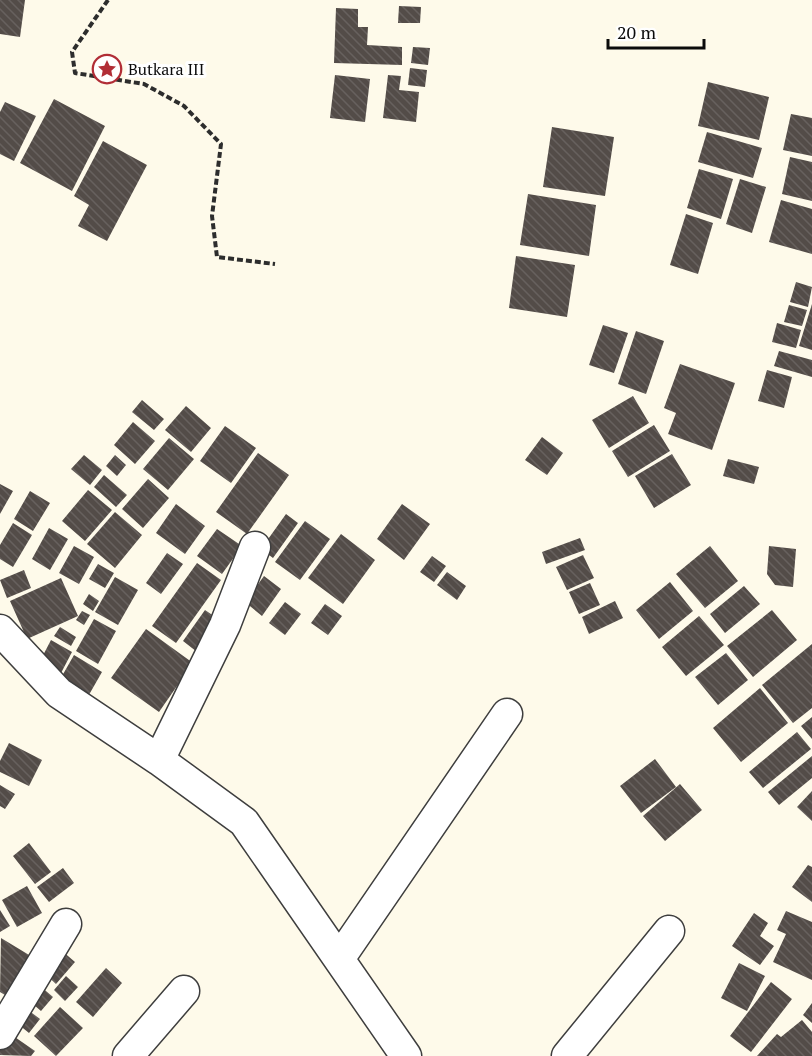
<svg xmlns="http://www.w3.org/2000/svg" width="812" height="1056" viewBox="0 0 812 1056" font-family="'PT Serif',serif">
<defs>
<pattern id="building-back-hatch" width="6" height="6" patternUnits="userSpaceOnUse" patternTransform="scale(1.5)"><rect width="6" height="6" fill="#534c48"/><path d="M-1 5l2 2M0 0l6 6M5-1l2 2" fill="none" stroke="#67615e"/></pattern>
</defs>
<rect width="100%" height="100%" fill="#fefaea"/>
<path fill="url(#building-back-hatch)" d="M0,0H25L20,37L0,34Z
M399,6L421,7L420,23H398Z
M336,8L358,9V27H368L367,45L402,47V65L334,63Z
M413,47L430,48L428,65L411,63Z
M410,68L427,70L425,87L408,85Z
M335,75L370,79L365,122L330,118Z
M388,75L401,76L399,90L419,92L416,122L383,118Z
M708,82L769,97L759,140L698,126Z
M54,99L105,126L72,191L20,163Z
M5,102L36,116L14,161L0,154V112Z
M791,114L812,118V156L783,150Z
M552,127L614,137L605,196L543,187Z
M707,132L762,148L753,178L698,162Z
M103,141L147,165L107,241L78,226L89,205L74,196Z
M790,157L812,162V201L782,194Z
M699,169L733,179L721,219L687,208Z
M740,179L766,187L752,233L726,224Z
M528,194L596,205L589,256L520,245Z
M781,200L812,209V254L769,242Z
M686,214L713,223L698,274L670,265Z
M516,256L575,265L567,317L509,308Z
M796,282L812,287L808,307L790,302Z
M812,304V350L799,346Z
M789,305L807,310L802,326L784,322Z
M777,323L801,330L796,348L772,342Z
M603,325L628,333L614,373L589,365Z
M636,331L664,341L646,394L618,384Z
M779,351L812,360V377L774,366Z
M680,364L735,383L712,450L668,434L676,413L664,408Z
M767,370L792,377L784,408L758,401Z
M633,396L649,423L609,448L592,420Z
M142,400L164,419L154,430L132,412Z
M186,406L211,428L191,452L165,430Z
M133,422L155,441L135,464L114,445Z
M654,425L670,451L628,477L612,451Z
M225,426L256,448L231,483L200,461Z
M542,437L563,453L547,475L525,460Z
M169,438L194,459L168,490L143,469Z
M258,453L289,475L247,534L216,512Z
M672,454L691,485L654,508L635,476Z
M84,455L102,470L90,485L71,469Z
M115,455L126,465L117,476L106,466Z
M728,459L759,467L754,484L723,476Z
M104,475L127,495L116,507L94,487Z
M148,479L169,498L143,528L122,509Z
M0,484L13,491L0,514Z
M88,490L112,510L85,541L62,521Z
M30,491L50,503L33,531L14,519Z
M176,504L205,526L185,554L156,533Z
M402,504L430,524L404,560L377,539Z
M115,512L142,535L115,568L87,544Z
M286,514L298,523L273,558L261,549Z
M305,521L330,539L300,580L275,562Z
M13,523L32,535L13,567L0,559V545Z
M49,528L68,539L50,570L32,559Z
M217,529L242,546L222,574L197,556Z
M341,534L375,560L343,604L308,578Z
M580,538L585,550L546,564L542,552Z
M74,546L94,557L79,584L59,573Z
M710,546L738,581L705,608L676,574Z
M769,546L796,549L793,587L775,585L767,574Z
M167,553L183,564L161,594L146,583Z
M583,555L594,578L567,590L556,567Z
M432,556L446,566L434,582L420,572Z
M197,563L221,580L176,643L152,626Z
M98,564L114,573L105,588L89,579Z
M24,570L31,588L7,598L0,580Z
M447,572L466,586L457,600L437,585Z
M264,576L281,589L262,616L245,602Z
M115,577L138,590L118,625L95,612Z
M61,578L78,616L27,639L10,601Z
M670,582L693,611L659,639L636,610Z
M590,583L600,605L579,614L569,592Z
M744,586L760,604L725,633L710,614Z
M89,594L99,601L93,611L83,604Z
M615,601L623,618L589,634L582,617Z
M285,602L301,614L285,635L269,623Z
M325,604L342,616L328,635L311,623Z
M205,610L224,623L201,655L183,641Z
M772,610L797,640L753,677L727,646Z
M82,611L90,615L84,625L76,620Z
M699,616L724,645L686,676L662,647Z
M94,619L116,631L98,664L76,651Z
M60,627L76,637L71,646L54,636Z
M146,629L193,663L159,712L111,678Z
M51,640L72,652L60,675L39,663Z
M812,644V708L793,723L762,685Z
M726,653L748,680L718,705L695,677Z
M74,655L102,672L86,700L58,683Z
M760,688L788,723L741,762L713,728Z
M812,717V739L801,726Z
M797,732L811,749L763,788L749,772Z
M9,743L42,760L29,786L0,772V761Z
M812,756V778L779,805L768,792Z
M655,759L676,787L641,813L620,786Z
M680,784L702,810L665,841L643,816Z
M0,785L15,794L5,809L0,806Z
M812,791V821L797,807Z
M29,843L51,872L35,884L13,856Z
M808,865L812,867V902L792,887Z
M63,868L74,883L49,902L37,887Z
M27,886L42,913L17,927L2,900Z
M0,910L10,926L0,932Z
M786,911L812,922V980L773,962L786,934L777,930Z
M754,913L768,923L760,936L774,946L760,965L732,946Z
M1,938L39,961L15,1001L0,992Z
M61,950L75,962L56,984L42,971Z
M739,963L765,976L747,1011L721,998Z
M106,968L122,983L93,1017L76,1002Z
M66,976L78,987L65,1001L54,990Z
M771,982L792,999L751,1052L730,1036Z
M39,985L53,997L41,1011L27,999Z
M812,1003V1023L803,1015Z
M24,1007L40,1019L29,1033L13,1020Z
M60,1007L83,1028L56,1056L34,1036Z
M802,1020L812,1032V1056H757L777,1034L781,1037Z
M9,1033L35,1051L31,1056L0,1055V1045Z"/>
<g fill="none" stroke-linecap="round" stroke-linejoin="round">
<g stroke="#3e3e3e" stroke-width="33">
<path id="minor" d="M0,630L59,693L159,760L244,822L406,1056
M159,760L225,625L255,547
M339,959L507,714
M0,1034L66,924
M128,1056L184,991
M567,1056L669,931"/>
</g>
<path stroke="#2d2d2d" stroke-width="4" stroke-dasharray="6 3" stroke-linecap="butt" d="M108,0L72,52L75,73L144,84L184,106L221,144L212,216L217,257L275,264"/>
<use href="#minor" stroke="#fff" stroke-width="30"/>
</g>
<defs>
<g id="sight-ring" transform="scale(1.5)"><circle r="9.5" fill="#fff" stroke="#b12d36" stroke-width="1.5"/><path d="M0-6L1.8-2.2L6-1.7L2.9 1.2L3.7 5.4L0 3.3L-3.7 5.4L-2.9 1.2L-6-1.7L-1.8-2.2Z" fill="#b12d36"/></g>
</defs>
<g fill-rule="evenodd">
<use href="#sight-ring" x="107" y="69"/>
</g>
<g text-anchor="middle" stroke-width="6" stroke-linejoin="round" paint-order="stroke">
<g font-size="16" fill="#0b0b0b" stroke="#fff" text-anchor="start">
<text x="128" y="75">Butkara III</text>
</g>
</g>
<path d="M608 39v9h96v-9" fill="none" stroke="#0b0b0b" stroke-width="3"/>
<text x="617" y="39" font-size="18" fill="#0b0b0b" stroke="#ffffff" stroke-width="4.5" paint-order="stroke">20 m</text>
</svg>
